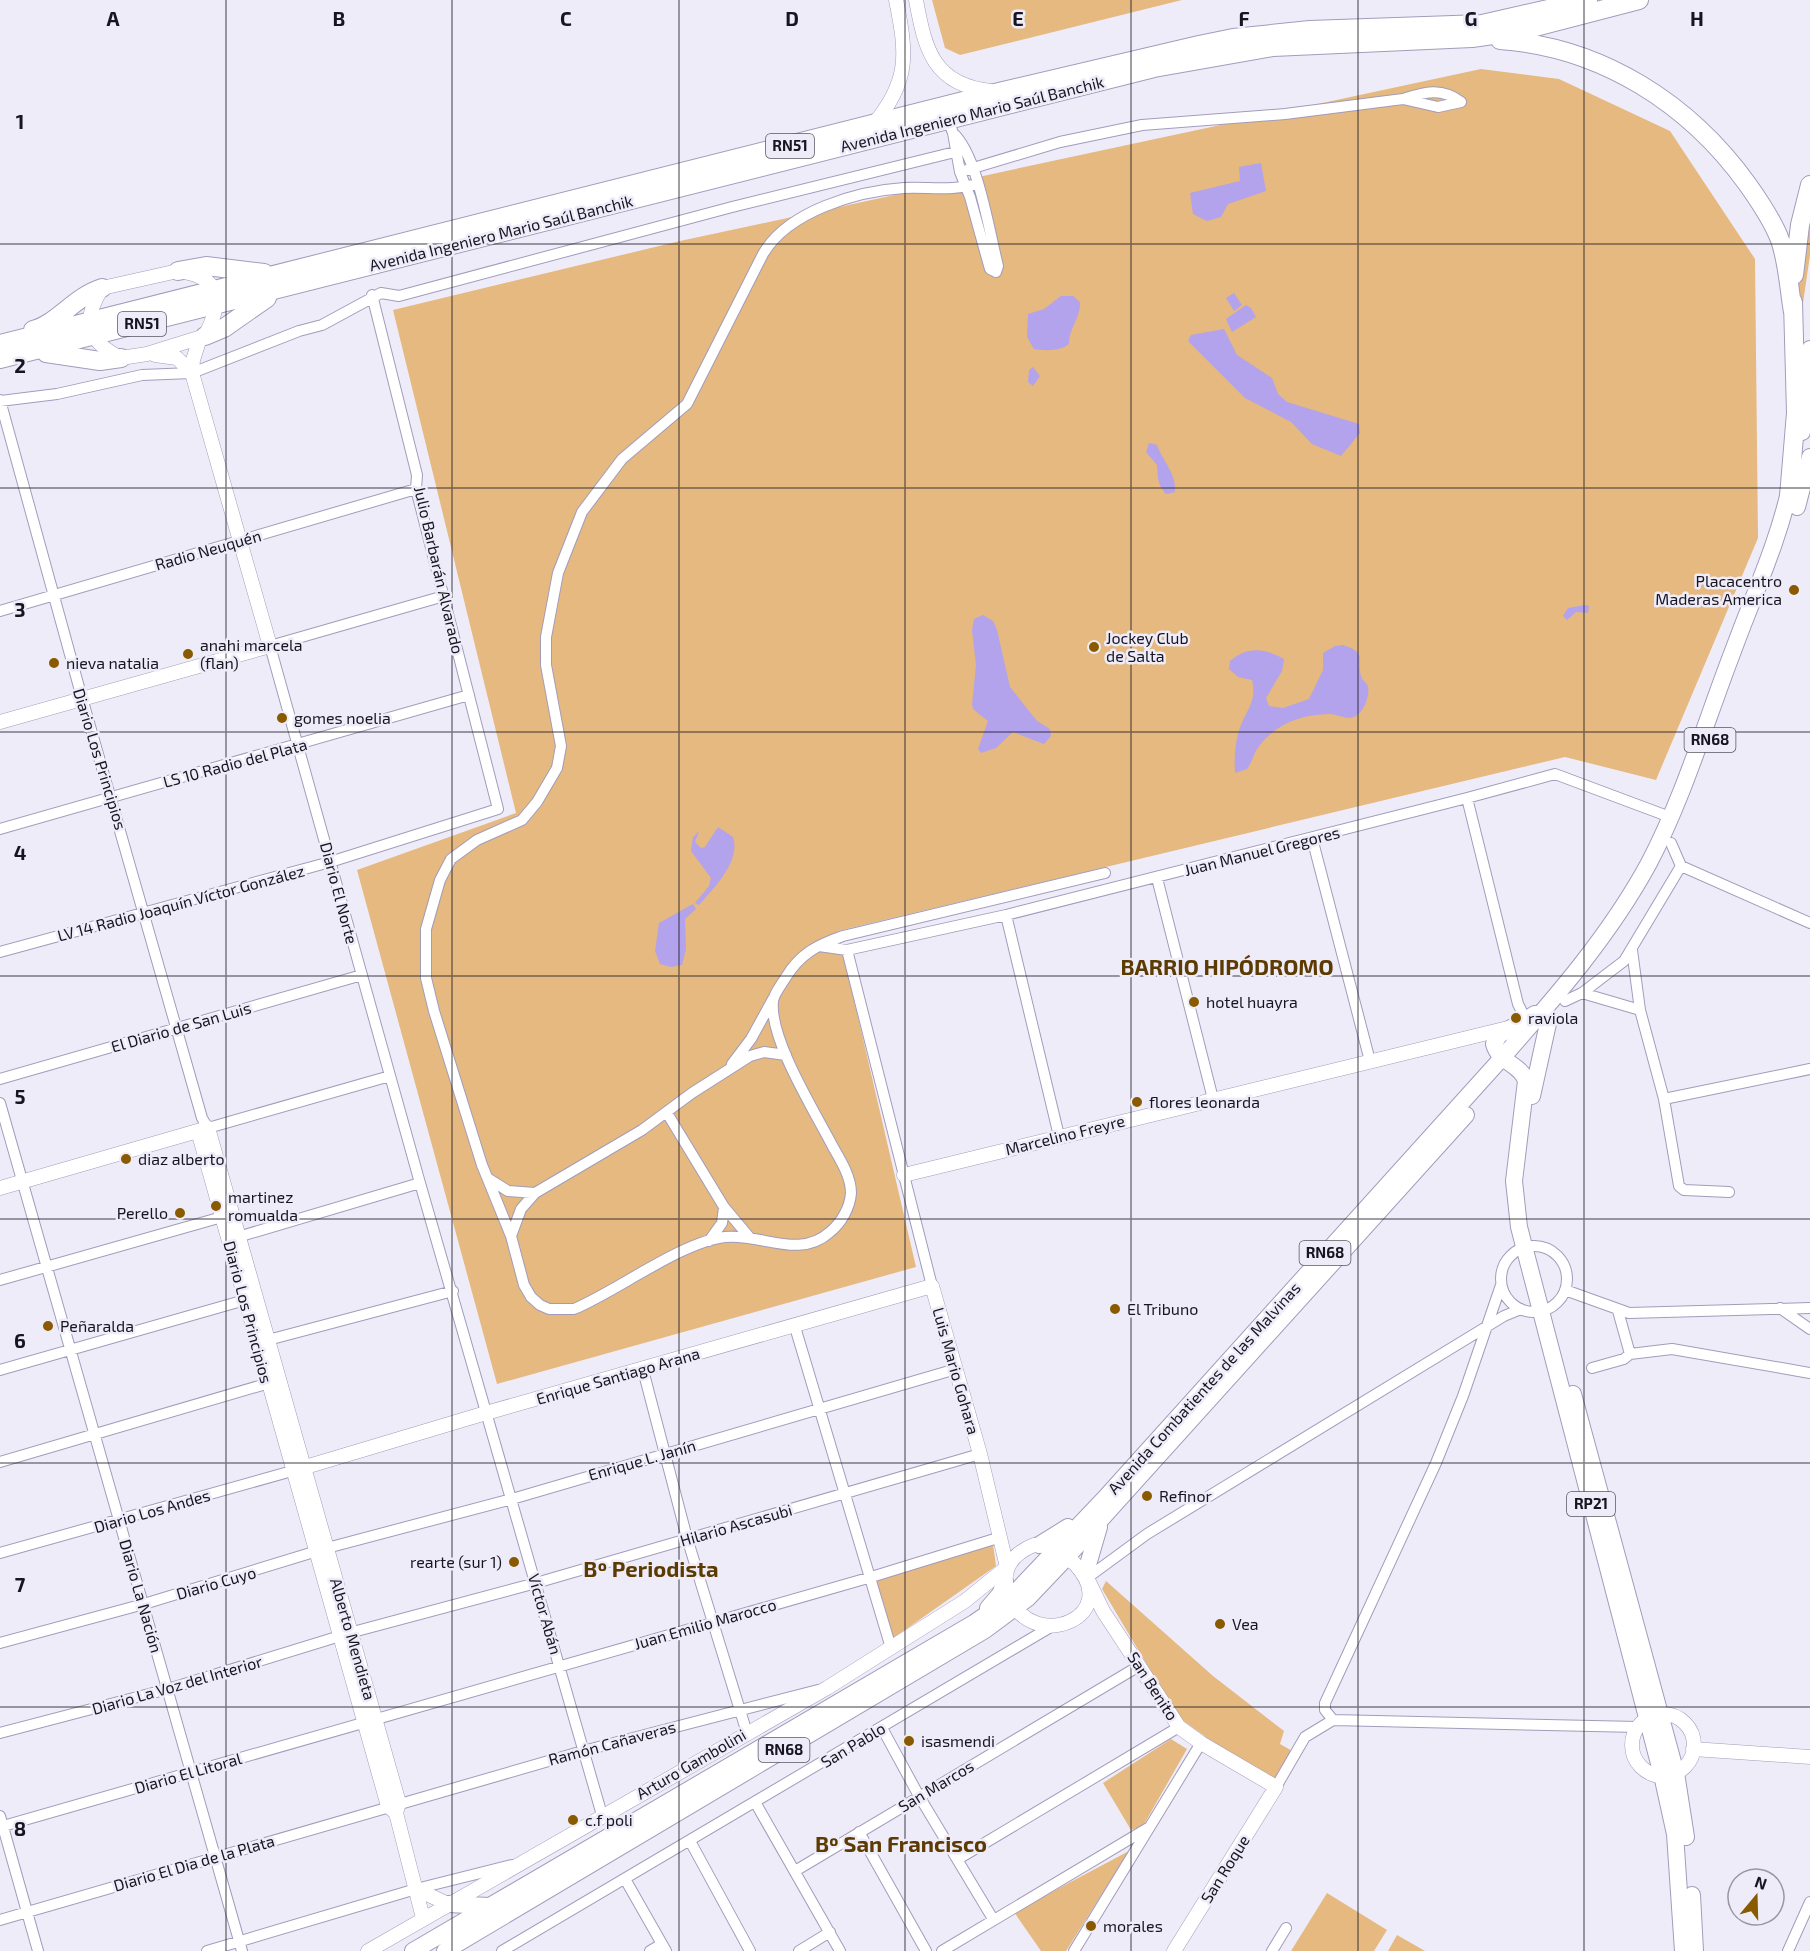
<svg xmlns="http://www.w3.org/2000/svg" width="1810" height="1951" viewBox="0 0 1810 1951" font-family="'Exo 2',sans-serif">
<rect width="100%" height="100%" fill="#efecfa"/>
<path fill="#e5b97f" d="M932,0H1182L960,55L945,48Z
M1481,69L1559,79L1670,131L1755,259L1758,538L1656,780L1565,757L838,931L916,1267L497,1384L357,870L516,813L393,310L680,241Z
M1810,206V255L1802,310L1797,298Z
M993,1544L996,1566L892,1639L868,1578Z
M1106,1581L1213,1676L1284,1731L1280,1744L1294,1752L1276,1787L1178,1717L1102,1589Z
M1171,1739L1187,1749L1143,1826L1131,1830L1103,1783Z
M1129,1851L1066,1951H1041L1014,1912Z
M1327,1893L1387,1930L1374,1951H1291Z
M1397,1935L1425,1951H1388Z"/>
<path fill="#b3a2ec" d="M1261,163L1266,191L1228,204L1221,217L1207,221L1193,214L1190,193L1240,181L1239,167Z
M1234,293L1242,305L1234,311L1226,298Z
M1061,296H1073L1080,302C1081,317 1068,330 1069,344C1060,351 1046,351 1034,349L1027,337L1028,314L1044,309Z
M1246,305L1251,308L1256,317L1232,332L1226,319Z
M1224,329L1237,355L1272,378L1278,394L1287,402L1359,424L1360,433L1341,456L1312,444L1291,422L1245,398L1188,341L1191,335Z
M1033,367L1040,376L1033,386L1028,382L1029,370Z
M1149,443L1157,445C1162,460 1177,474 1175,492L1166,494C1157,485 1158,476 1157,465L1146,452Z
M1585,605L1589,606L1588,613L1576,612L1567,620L1563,616L1568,608Z
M983,615L993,621L997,630L1010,687L1037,721L1050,729L1051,736L1044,744L1013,732L996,748L981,753L978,749L988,721L974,710L972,705L976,665L972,630L974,619Z
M1343,645C1368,653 1356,658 1361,676C1362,681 1367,682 1368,687C1370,696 1364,711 1356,716C1348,721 1338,714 1329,714C1299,715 1275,724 1257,749C1253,755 1252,763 1247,769L1235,773C1234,757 1235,740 1241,725C1248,708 1257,700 1252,680L1238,677L1229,669L1230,661C1248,646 1263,648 1284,659L1282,671L1266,698L1269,706L1283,708L1309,699L1323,670V653L1335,646Z
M718,827L733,837C741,861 714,888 699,905L695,903L709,886L711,878L691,851L693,837L699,831L695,842L701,848L705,847Z
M693,904L696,909L685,919L686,949L682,965L671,967L660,964L655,951L659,923Z"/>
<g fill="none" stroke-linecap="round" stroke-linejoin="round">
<g stroke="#a29cbb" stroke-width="12">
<path id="minor" d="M948,120L953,133L960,172L970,197L988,262L990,269L996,272L998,266C989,231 978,156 953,133
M960,172L1060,142L1142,125L1285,114L1403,99L1438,107L1461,102C1442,87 1424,92 1403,99
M977,184C953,191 930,187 904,188C857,191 788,211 763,254L687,404L622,459L582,512L558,573L546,637V665L561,746L557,768L537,802L522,820L477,840L451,859L440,880L426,929V978L434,1011L482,1165L511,1236L524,1285L531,1297L540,1305L549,1309H574C617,1291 681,1242 725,1237C761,1233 799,1260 830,1232C841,1223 850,1208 851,1193C851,1177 841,1161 833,1147C815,1112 769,1039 773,1001C774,993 782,984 786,977C800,954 817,945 843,936L1105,873
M0,400L82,698L202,1118L208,1128L390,1076
M0,401L57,394L142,375L192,373L299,331L322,325L381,293L399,296L732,207L955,152
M444,596L270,646L420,1183L602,1815
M0,611L416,489
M1467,798L1518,1004L1526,1020
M0,829L469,695
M1312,838L1370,1061
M1671,843L1681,866L1810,923
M1157,878L1213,1099
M1006,915L1059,1136
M819,946L847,950L1006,915L1467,798L1555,774L1670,817
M847,950L932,1286
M1632,950L1640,1010L1664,1099L1679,1186L1684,1190L1729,1192
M0,952L330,862L498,809L416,489L417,475L372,295
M1582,993L1640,1010
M1565,1001L1582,993L1624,961L1681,866
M732,1064L751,1039L773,999
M0,1079L362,975
M1664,1099L1810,1069
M0,1103L242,1951
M667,1113L724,1207L750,1238
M489,1179L508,1191L535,1193
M511,1236L521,1209L535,1193L642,1130L692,1093L750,1056L764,1052L786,1055
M231,1239L420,1183
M709,1241L722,1223L724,1207
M1501 1279a33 33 0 1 1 66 0a33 33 0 1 1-66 0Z
M0,1280L229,1215
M1565,1290L1629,1313L1810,1308
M1780,1308L1810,1329
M1618,1311L1630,1354
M795,1327L891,1648
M268,1340L453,1291
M1592,1368L1624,1359L1630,1354L1672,1349L1810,1373
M0,1370L252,1298
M643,1370L687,1538L747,1733
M0,1462L276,1381
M0,1553L292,1471
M1087,1578L1147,1534L1504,1316L1521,1309
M0,1643L144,1604L327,1548L512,1499L956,1369
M1333,1720L1638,1727
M882,1728L919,1796L993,1919
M0,1733L168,1689L353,1632L536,1583L980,1454
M1276,1787L1305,1737L1333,1720L1325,1710V1703L1436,1463L1463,1396L1501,1285
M755,1802L840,1951
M0,1816L38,1951
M0,1827L868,1578L1001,1537
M859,1832L926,1951
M690,1841L750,1951
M958,1859L1179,1727
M795,1871L1139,1666
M625,1879L666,1951
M0,1920L583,1751L818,1690
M207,1951L416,1889L512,1865
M502,1951L1049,1628
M650,1951L662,1944
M799,1951L830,1932
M942,1951L1148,1828
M1074,1951L1201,1743
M1272,1951L1286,1928
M1788,1951L1810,1902"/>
</g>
<g stroke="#a29cbb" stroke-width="15">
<path id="tertiary" d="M916,0C925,49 933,85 991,91
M872,126C910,82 907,54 896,0
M178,271C222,276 223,302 205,336L147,354L121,358C86,341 82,320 102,288Z
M155,355L177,358L192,373
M0,722L270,646L192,373L193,360L200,338
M198,1131L388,1806L396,1813
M904,1175L1508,1028
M0,1188L208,1128L399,1803L396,1813L423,1918
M292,1471L486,1413L932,1286L980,1454L1007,1567
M1034,1545C1048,1544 1065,1554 1075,1564C1124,1616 1035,1653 1010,1599C999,1574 1009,1555 1034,1545Z
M1089,1582L1103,1611L1179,1727L1201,1743L1276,1787L1174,1951
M1632 1745a31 31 0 1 1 62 0a31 31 0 1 1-62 0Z
M1693,1749L1810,1757
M416,1889L448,1904
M368,1951L827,1688L965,1601L1007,1567"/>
</g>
<g stroke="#a29cbb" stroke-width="18">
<path id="primary" d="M1802,432L1810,349
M1797,507L1810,457
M1535,1014L1499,1035L1494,1044C1499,1063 1521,1064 1526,1081L1514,1181L1519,1227L1662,1775L1675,1834L1683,1951
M1532,1096L1549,1019
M1573,1394L1676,1773L1686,1837
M1039,1545L1068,1527
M1085,1575L1099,1527
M988,1608L1000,1594L1005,1582
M1692,1895L1695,1951
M448,1904L489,1906
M413,1951L974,1623L1010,1598L1104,1499L1501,1059C1555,998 1610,935 1649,863C1684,796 1706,721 1733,651C1753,596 1779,541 1791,483
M445,1951L985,1630L1028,1598L1067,1557L1466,1115"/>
</g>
<g stroke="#a29cbb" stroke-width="20">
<path id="trunk" d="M1500,40C1602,47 1690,104 1748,185C1760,202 1773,221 1780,240C1788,263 1789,289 1793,312
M178,271L206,266L264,273
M1794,275L1800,225L1810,185
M33,330C57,324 74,297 102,288
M205,336L224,328L267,298
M0,344L999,92L1199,45L1233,38L1310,30L1482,24L1588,0
M46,353L100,361L121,358
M0,359L1154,68L1273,47L1472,38L1520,31L1639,0
M1789,496L1796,413L1793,302"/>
</g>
<use href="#minor" stroke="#fff" stroke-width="10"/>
<use href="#tertiary" stroke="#fff" stroke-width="14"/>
<use href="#primary" stroke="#fff" stroke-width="16"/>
<use href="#trunk" stroke="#fff" stroke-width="18"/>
</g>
<path fill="none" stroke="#181520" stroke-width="1.5" stroke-opacity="0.55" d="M226,0V1951M452,0V1951M679,0V1951M905,0V1951M1131,0V1951M1358,0V1951M1584,0V1951M0,244H1810M0,488H1810M0,732H1810M0,976H1810M0,1219H1810M0,1463H1810M0,1707H1810"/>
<g fill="#895a00" stroke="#efecfa" stroke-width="2">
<circle cx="1794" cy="590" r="6"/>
<circle cx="1094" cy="647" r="6"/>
<circle cx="188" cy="654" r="6"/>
<circle cx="54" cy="663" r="6"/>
<circle cx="282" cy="718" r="6"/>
<circle cx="1194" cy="1002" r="6"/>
<circle cx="1516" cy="1018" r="6"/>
<circle cx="1137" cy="1102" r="6"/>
<circle cx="126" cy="1159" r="6"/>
<circle cx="216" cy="1206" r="6"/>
<circle cx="180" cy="1213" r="6"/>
<circle cx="1115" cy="1309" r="6"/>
<circle cx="48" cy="1326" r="6"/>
<circle cx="1147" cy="1496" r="6"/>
<circle cx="514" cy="1562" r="6"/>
<circle cx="1220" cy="1624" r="6"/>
<circle cx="909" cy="1741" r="6"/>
<circle cx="573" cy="1820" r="6"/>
<circle cx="1091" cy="1926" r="6"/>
</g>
<g text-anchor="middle" stroke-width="5" stroke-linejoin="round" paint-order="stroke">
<g fill="#efecfa" stroke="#585661" stroke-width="1.5">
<rect x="766" y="134" width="48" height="24" rx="4.5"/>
<rect x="118" y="312" width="48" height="24" rx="4.5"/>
<rect x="1684.5" y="728" width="51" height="24" rx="4.5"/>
<rect x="1299.5" y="1241" width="51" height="24" rx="4.5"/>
<rect x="1567" y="1492" width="48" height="24" rx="4.5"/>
<rect x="758.5" y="1738" width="51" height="24" rx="4.5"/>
</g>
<g font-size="15" font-weight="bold" fill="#181520">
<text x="790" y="151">RN51</text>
<text x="142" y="329">RN51</text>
<text x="1710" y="745">RN68</text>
<text x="1325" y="1258">RN68</text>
<text x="1591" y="1509">RP21</text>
<text x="784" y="1755">RN68</text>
</g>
<g font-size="16" fill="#181520" stroke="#efecfa">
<text transform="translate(972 114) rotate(-14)" y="6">Avenida Ingeniero Mario Saúl Banchik</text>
<text transform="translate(501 233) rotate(-14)" y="6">Avenida Ingeniero Mario Saúl Banchik</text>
<text transform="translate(208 550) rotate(-16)" y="6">Radio Neuquén</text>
<text transform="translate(439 570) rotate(77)" y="6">Julio Barbarán Alvarado</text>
<text transform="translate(100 759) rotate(73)" y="6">Diario Los Principios</text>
<text transform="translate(235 763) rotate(-15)" y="6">LS 10 Radio del Plata</text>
<text transform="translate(1262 851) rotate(-14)" y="6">Juan Manuel Gregores</text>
<text transform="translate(339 893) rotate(75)" y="6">Diario El Norte</text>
<text transform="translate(181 903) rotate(-15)" y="6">LV 14 Radio Joaquín Víctor González</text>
<text transform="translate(181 1027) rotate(-16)" y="6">El Diario de San Luis</text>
<text transform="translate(1065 1135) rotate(-14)" y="6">Marcelino Freyre</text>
<text transform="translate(248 1312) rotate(75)" y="6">Diario Los Principios</text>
<text transform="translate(956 1371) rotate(74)" y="6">Luis Mario Gohara</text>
<text transform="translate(618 1376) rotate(-16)" y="6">Enrique Santiago Arana</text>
<text transform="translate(1204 1388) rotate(-48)" y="6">Avenida Combatientes de las Malvinas</text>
<text transform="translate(642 1460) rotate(-16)" y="6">Enrique L. Janín</text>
<text transform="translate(152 1511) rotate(-16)" y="6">Diario Los Andes</text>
<text transform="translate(736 1525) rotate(-16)" y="6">Hilario Ascasubi</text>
<text transform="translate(216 1583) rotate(-16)" y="6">Diario Cuyo</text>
<text transform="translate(141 1596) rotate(74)" y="6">Diario La Nación</text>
<text transform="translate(545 1614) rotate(74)" y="6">Víctor Abán</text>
<text transform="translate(705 1624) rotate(-16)" y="6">Juan Emilio Marocco</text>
<text transform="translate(353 1639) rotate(74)" y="6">Alberto Mendieta</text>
<text transform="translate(177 1685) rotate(-16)" y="6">Diario La Voz del Interior</text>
<text transform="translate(1153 1686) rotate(57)" y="6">San Benito</text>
<text transform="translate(612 1743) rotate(-15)" y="6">Ramón Cañaveras</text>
<text transform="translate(853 1745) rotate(-31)" y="6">San Pablo</text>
<text transform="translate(691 1764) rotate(-30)" y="6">Arturo Gambolini</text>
<text transform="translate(188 1773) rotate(-16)" y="6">Diario El Litoral</text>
<text transform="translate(936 1786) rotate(-31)" y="6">San Marcos</text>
<text transform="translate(194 1863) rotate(-16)" y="6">Diario El Dia de la Plata</text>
<text transform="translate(1225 1869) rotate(-58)" y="6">San Roque</text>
</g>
<g font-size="16" fill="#181520" stroke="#efecfa" text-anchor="start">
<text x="1782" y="587" text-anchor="end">Placacentro<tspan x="1782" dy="18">Maderas America</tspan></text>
<text x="1106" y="644">Jockey Club<tspan x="1106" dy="18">de Salta</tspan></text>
<text x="200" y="651">anahi marcela<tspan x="200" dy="18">(flan)</tspan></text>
<text x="66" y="669">nieva natalia</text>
<text x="294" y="724">gomes noelia</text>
<text x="1206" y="1008">hotel huayra</text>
<text x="1528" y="1024">raviola</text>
<text x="1149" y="1108">flores leonarda</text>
<text x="138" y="1165">diaz alberto</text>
<text x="228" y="1203">martinez<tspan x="228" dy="18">romualda</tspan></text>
<text x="168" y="1219" text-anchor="end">Perello</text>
<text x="1127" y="1315">El Tribuno</text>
<text x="60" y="1332">Peñaralda</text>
<text x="1159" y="1502">Refinor</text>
<text x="502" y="1568" text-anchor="end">rearte (sur 1)</text>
<text x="1232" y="1630">Vea</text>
<text x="921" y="1747">isasmendi</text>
<text x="585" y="1826">c.f poli</text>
<text x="1103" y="1932">morales</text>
</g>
<g font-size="22" font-weight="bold" fill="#5c3b02" stroke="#efecfa">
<text x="1227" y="975">BARRIO HIPÓDROMO</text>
<text x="651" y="1577">Bº Periodista</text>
<text x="901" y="1852">Bº San Francisco</text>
</g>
</g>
<g font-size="20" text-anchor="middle" font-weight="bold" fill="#181520" stroke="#efecfa" stroke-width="5" stroke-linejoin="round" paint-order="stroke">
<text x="113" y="26">A</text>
<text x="339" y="26">B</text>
<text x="566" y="26">C</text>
<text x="792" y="26">D</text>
<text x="1018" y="26">E</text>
<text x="1244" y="26">F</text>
<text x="1471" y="26">G</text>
<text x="1697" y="26">H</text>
<text x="20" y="129">1</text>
<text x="20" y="373">2</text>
<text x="20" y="617">3</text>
<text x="20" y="860">4</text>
<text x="20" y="1104">5</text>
<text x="20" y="1348">6</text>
<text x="20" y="1592">7</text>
<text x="20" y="1836">8</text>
</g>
<g transform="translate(1756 1897) rotate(19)"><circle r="28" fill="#efecfa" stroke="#9996a3" stroke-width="1.5"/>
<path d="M0-4.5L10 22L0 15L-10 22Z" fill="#895a00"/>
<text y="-9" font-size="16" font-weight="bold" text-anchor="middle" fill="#181520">N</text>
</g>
</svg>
